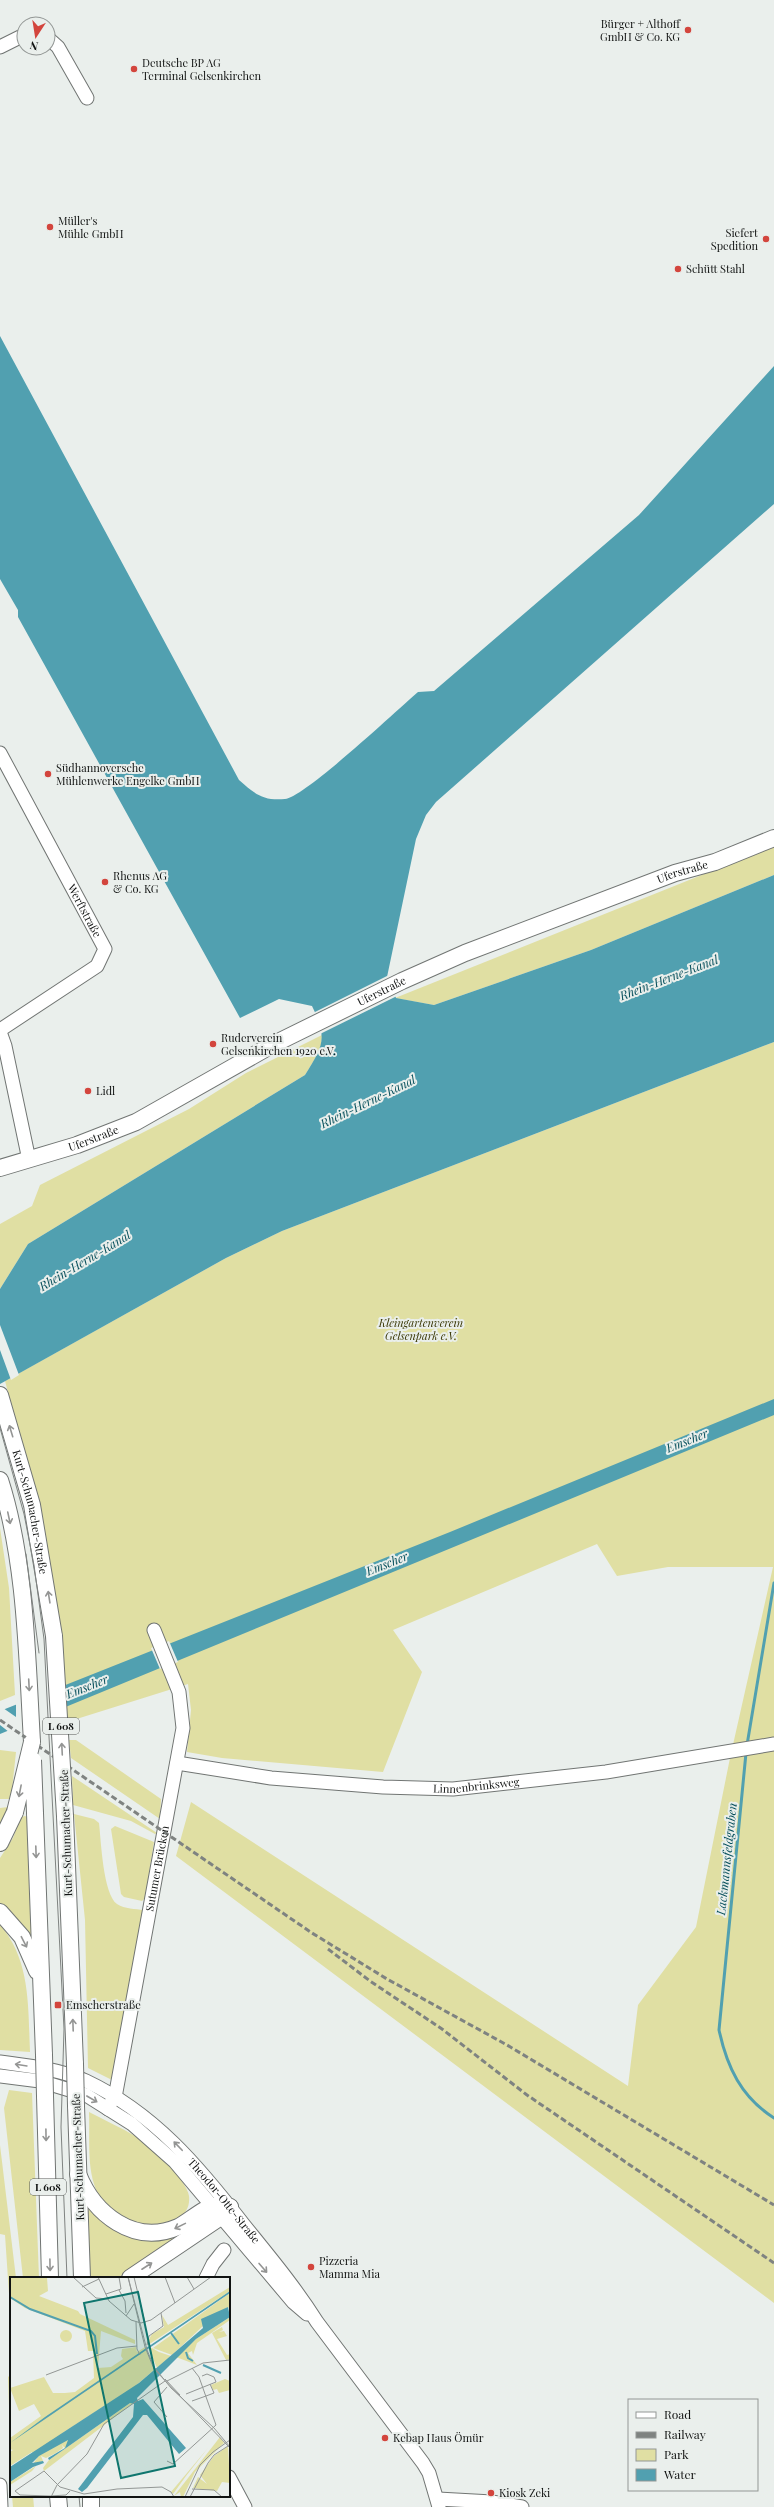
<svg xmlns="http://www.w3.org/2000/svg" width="774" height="2507" viewBox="0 0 774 2507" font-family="'Playfair Display',serif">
<rect width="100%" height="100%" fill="#eaefec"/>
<path fill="#e0dfa3" d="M774,846V875L591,950L434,1005L395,998Z
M322,1035L321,1049L305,1075L28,1244L0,1289V1224L32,1206L40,1185L189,1109L246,1073Z
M774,1042V2303L176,1856L191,1802L628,2086L638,2005L696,1927L730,1758L773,1567H668L617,1576L597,1544L393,1630L422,1672L383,1772L222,1758L187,1752L191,1710L188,1684L67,1722L40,1512L5,1381L226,1258L282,1231Z
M0,1528L9,1588L15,1695L0,1701Z
M69,1740H76L161,1799L160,1819L71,1758Z
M0,1750L16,1752L11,1799H0Z
M72,1776L157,1833L155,1834L131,1821L73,1805Z
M8,1807L0,1826V1808Z
M74,1814L94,1819L99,1823C101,1840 103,1894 117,1904C125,1909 135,1909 144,1910L112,2080L88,2068L85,1920Z
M25,1816L27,1817L32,1940L0,1904V1858L13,1838L21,1817Z
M115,1826L154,1842L145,1898L142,1901L124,1897L121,1894L111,1829Z
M0,1925C31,1960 28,2008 30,2052L0,2050Z
M9,2090L32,2093L39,2278H23L4,2108Z
M89,2112C104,2120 120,2127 135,2136C149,2145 187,2179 189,2196C192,2221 159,2231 140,2225C120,2219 100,2205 94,2184C87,2162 90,2135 89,2112Z
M0,2145L16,2278H11V2323L5,2235L0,2234Z
M87,2201C114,2238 145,2250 188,2229L118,2278H88Z
M11,2374V2465L8,2377Z
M12,2496H33L34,2507H13Z"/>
<path fill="#51a0b0" d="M0,336L239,780C255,794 263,801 285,799C305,797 397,710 418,692L434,691L639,515L774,366V504L436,802L426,815L416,839L387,977L396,998L434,1005L591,950L774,875V1042L282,1231L226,1258L0,1384V1289L28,1244L305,1075C323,1046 328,1039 312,1006L279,999L240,1018L18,617V610L0,579Z
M774,1399V1415L0,1734V1711L450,1532Z"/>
<path fill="#eaefec" d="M389,975L397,996L320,1034V1026L313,1013Z
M0,1325L19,1375L11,1380L0,1350Z
M169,1641L178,1662L160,1669L151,1648Z
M65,1683L67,1708L9,1732L0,1725V1709L3,1708L16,1717V1703Z"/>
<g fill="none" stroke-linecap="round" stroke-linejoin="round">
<path stroke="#51a0b0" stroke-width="3" d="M747,1745L774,1583
M746,1753L719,2030C727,2067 741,2097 774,2118"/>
<g stroke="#717573" stroke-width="15">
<g id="minor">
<path d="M48,38L58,47L87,98"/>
<path d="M0,47L24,35"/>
<path id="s1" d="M0,753L105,949L97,966L0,1030"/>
<path d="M0,1032L5,1046L29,1160"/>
<path id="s2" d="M177,1763L271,1778L383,1787L453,1789L606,1772L774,1744"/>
<path id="s3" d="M0,2062C29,2066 59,2069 86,2081C154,2113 199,2167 244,2225C269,2256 295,2287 317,2322L423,2463L429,2473L439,2507"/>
<path d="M0,2076L40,2081L86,2095L132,2124L175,2162L293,2302L307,2314"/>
<path id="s4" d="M108,2109L116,2092L183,1728L179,1692L154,1630"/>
<path d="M206,2278L213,2264L224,2250"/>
<path d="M229,2477L245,2507"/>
<path d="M0,2485L1,2507"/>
<path d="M438,2499L492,2502L522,2507"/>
</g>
</g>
<g stroke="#717573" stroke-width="18">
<g id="major">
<path id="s5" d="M0,1168L77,1145L136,1122L272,1045L402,981L465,953L675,873L715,862L774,838"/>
<path id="s6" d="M0,1395L32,1505L54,1636"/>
<path d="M0,1480C26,1561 27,1657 32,1742"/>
<path d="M35,1813L44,2055"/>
<path d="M65,1816L75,2064"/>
<path d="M0,1843L15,1812"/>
<path d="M0,1912L22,1937L37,1971"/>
<path d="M45,2096L50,2278"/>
<path d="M76,2106L82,2278"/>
<path d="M78,2174C94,2214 134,2246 178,2227C187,2223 206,2206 215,2206C220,2206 225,2207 230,2207"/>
<path d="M130,2278L222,2216L230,2207"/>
<path d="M58,2496L59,2507"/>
<path d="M91,2496V2507"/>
</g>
</g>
<use href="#minor" stroke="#fff" stroke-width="13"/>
<use href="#major" stroke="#fff" stroke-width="16"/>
<path stroke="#7f8381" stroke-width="1" d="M0,1428L24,1514L34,1565L44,1639L64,2029L61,2127L67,2278
M26,1554L39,1653
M79,2496L80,2507"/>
<path stroke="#7f8381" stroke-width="3" stroke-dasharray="6 3" stroke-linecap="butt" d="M0,1720L312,1933L387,1979L507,2045L774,2205
M328,1949L370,1981L442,2029L527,2095L774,2263"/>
<g stroke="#717573" stroke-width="18" stroke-linecap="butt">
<path id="major-bridge" d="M54,1636L65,1816
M33,1760L35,1813
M15,1812L32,1742
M44,2055L45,2096
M75,2064L76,2106"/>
</g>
<use href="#major-bridge" stroke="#fff" stroke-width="16"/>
</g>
<defs><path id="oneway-shaft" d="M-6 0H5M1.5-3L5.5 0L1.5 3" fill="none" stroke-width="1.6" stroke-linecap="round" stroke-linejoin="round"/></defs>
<g stroke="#949594">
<use href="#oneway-shaft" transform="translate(11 1431) rotate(-107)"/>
<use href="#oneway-shaft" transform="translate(9 1518) rotate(78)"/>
<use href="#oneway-shaft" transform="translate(49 1597) rotate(-99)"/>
<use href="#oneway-shaft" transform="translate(29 1685) rotate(87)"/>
<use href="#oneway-shaft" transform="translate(62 1749) rotate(-93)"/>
<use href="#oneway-shaft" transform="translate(20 1791) rotate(101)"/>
<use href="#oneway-shaft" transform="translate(36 1852) rotate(88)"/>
<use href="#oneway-shaft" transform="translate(24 1942) rotate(63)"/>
<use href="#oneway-shaft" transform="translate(73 2025) rotate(-92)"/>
<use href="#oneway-shaft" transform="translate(21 2065) rotate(-171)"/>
<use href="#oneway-shaft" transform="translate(92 2099) rotate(30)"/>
<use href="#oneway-shaft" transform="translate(46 2135) rotate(89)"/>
<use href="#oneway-shaft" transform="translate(178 2146) rotate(-134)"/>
<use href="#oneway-shaft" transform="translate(180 2226) rotate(154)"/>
<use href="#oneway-shaft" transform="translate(50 2265) rotate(89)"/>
<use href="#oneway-shaft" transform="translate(147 2266) rotate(-33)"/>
<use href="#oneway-shaft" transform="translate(263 2268) rotate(49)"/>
</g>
<g fill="#d3453d" stroke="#eaefec" stroke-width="1.5">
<circle cx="688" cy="30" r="4"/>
<circle cx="134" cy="69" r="4"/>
<circle cx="50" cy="227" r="4"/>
<circle cx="766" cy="239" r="4"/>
<circle cx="678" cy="269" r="4"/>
<circle cx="48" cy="774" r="4"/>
<circle cx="105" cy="882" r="4"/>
<circle cx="213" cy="1044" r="4"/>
<circle cx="88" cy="1091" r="4"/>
<rect x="54" y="2001" width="8" height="8" rx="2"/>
<circle cx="311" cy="2267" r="4"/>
<circle cx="385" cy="2438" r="4"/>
<circle cx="491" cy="2493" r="4"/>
</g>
<g text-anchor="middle" stroke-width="4" stroke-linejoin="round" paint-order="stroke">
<g fill="#eaefec" stroke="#525553" stroke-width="1">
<rect x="43" y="1718" width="36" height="16" rx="3"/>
<rect x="30" y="2179" width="36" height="16" rx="3"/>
</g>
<g font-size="10" font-weight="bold" fill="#111312">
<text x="61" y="1730">L 608</text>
<text x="48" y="2191">L 608</text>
</g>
<g font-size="11" fill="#111312" stroke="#eaefec" text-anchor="start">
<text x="680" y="28" text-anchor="end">Bürger + Althoff<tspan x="680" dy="13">GmbH &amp; Co. KG</tspan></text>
<text x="142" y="67">Deutsche BP AG<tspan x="142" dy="13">Terminal Gelsenkirchen</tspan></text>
<text x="58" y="225">Müller's<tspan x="58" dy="13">Mühle GmbH</tspan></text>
<text x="758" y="237" text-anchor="end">Siefert<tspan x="758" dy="13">Spedition</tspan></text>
<text x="686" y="273">Schütt Stahl</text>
<text x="56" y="772">Südhannoversche<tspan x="56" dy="13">Mühlenwerke Engelke GmbH</tspan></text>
<text x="113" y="880">Rhenus AG<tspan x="113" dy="13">&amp; Co. KG</tspan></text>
<text x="221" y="1042">Ruderverein<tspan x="221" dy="13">Gelsenkirchen 1920 e.V.</tspan></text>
<text x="96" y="1095">Lidl</text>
<text x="66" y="2009">Emscherstraße</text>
<text x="319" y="2265">Pizzeria<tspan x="319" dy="13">Mamma Mia</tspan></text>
<text x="393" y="2442">Kebap Haus Ömür</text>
<text x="499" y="2497">Kiosk Zeki</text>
</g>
<g font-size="11" fill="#111312" stroke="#eaefec">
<text dy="4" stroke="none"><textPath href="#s5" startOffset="746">Uferstraße</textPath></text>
<text dy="4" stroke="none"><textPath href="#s1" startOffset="179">Werftstraße</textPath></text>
<text dy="4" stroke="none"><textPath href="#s5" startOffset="422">Uferstraße</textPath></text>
<text dy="4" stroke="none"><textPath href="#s5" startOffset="98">Uferstraße</textPath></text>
<text dy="4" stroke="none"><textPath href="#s6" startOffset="121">Kurt-Schumacher-Straße</textPath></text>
<text dy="4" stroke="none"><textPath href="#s2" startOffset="301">Linnenbrinksweg</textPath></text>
<text transform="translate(66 1833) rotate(-92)" y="4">Kurt-Schumacher-Straße</text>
<text dy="4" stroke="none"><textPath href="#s4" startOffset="246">Sutumer Brücken</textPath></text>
<text transform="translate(78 2157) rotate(-92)" y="4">Kurt-Schumacher-Straße</text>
<text dy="4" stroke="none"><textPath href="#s3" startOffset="273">Theodor-Otte-Straße</textPath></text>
</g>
<g font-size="11" font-style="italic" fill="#3b3907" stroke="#eaefec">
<text x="421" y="1327">Kleingartenverein<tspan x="421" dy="13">Gelsenpark e.V.</tspan></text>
</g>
<g font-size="12" font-style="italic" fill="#064f5b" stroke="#eaefec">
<text transform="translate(669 978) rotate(-21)" y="4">Rhein-Herne-Kanal</text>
<text transform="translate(368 1102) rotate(-26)" y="4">Rhein-Herne-Kanal</text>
<text transform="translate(85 1261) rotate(-31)" y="4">Rhein-Herne-Kanal</text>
<text transform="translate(687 1441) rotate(-22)" y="4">Emscher</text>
<text transform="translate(387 1564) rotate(-22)" y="4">Emscher</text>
<text transform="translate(87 1687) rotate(-22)" y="4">Emscher</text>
<text transform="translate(727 1859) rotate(-84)" y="4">Lackmannsfeldgraben</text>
</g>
</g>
<g transform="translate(10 2277)">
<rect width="220" height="220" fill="#eaefec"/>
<path d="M0,0H46L37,1L38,14L29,19L68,34L70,37L125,63V67L91,54L88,91L101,90L113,82L111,79L112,72L126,70L127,75L135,70L144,93L124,110L54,155L47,162H52L49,166L58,162L60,165L55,171L52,168L53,171L46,176L36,181L31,179L33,184L23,187L30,177L28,174L23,177L22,175L0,189V175L3,173L0,172V161L31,139L24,127L9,134L0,111L34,100L43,116H55L65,115L84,101L83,74H78L75,54L15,31L0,21ZM220,10V14L138,68V64L148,59L138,64L142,57L154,50L152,38L158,48ZM220,16V33L218,30L194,48L162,78L143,71ZM220,40V43L187,66L183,78L182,74L178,76L187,88L166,80L186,62ZM212,50L213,53L209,55L214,54L217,59L207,62L217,78L220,77V82L216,83L202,56ZM50 59a6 6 0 1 1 12 0a6 6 0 1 1-12 0ZM142,71L149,75L161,79L147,91L139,72ZM215,102L220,104V113L209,116L207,112L203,113L201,108ZM120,126H123L34,194L33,191L39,183ZM210,160L214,166L185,195L173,220H171L170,215L164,219ZM218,169L220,206L212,205L207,214L183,211L188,200L197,207L190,198L204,179ZM198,171L176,199L163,217L161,215ZM26,189L22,194L0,208V205Z" fill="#e0dfa3"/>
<path d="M220,14V16L0,166L35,140ZM218,30L220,40L186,62L127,121L128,124L133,122L176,171L169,177L137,138H133L77,211L72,215L68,212L123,140L124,127L120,126L39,183L38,181L55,171L58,163L29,179L22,186L33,184L34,186L23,190L0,205V190L129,106L193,51L191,42Z" fill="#51a0b0"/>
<path fill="none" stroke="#51a0b0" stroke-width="2" d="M0,20L20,32L81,54L85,59L87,77M161,56L169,67M176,75L178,81L183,84M193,88L211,96"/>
<path fill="none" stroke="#939795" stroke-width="1" d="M63,0L86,21L98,22M88,0L99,24L121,43L131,46L141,43L201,0M118,0L135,70L144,92L220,171M118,0L137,73L144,90L161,111L204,151L220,170M124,0L135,46M155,0L165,26M177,0L184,12M72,10L89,2M109,13L115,24L116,36M96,17L111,12L109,0M116,39L124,27M126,45L127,72L130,78M137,68L139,59L153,49L151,36M36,98L107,71L127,69M155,102L170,118M157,104L193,86L220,83M176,117L206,105L204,100L197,97L192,99M196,119L204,116L200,107M182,124L196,119M157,140L144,125L157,110M157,184L163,187L206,148L189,100L182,91M182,212L204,213L212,220M60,214L56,218L40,219L10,218L5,214L34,194L50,210L74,217L107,212L152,210L161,215L164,220M41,220L47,208L77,177L94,147L155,104M175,220L190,188L203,175L220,163M180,220L198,186L204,178L218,169"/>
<path fill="#0f766e" fill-opacity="0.15" stroke="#0f766e" stroke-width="2" d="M128,15L165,189L111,201L74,26Z"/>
<rect width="220" height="220" fill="none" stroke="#111312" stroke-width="2"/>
</g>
<rect x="628" y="2399" width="130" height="92" fill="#eaefec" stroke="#939795"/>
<rect x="636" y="2412" width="20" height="6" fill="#ffffff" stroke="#939795"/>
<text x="664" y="2419" font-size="12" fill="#111312">Road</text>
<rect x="636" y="2432" width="20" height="6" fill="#7f8381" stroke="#939795"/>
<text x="664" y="2439" font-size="12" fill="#111312">Railway</text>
<rect x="636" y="2449" width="20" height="12" fill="#e0dfa3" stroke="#939795"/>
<text x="664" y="2459" font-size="12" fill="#111312">Park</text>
<rect x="636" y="2469" width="20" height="12" fill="#51a0b0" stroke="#939795"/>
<text x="664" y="2479" font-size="12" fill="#111312">Water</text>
<g transform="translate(36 36) rotate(192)"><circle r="19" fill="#eaefec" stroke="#939795"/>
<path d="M0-3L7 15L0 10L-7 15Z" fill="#d3453d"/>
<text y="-6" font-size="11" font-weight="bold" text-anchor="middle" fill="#111312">N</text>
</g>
</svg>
